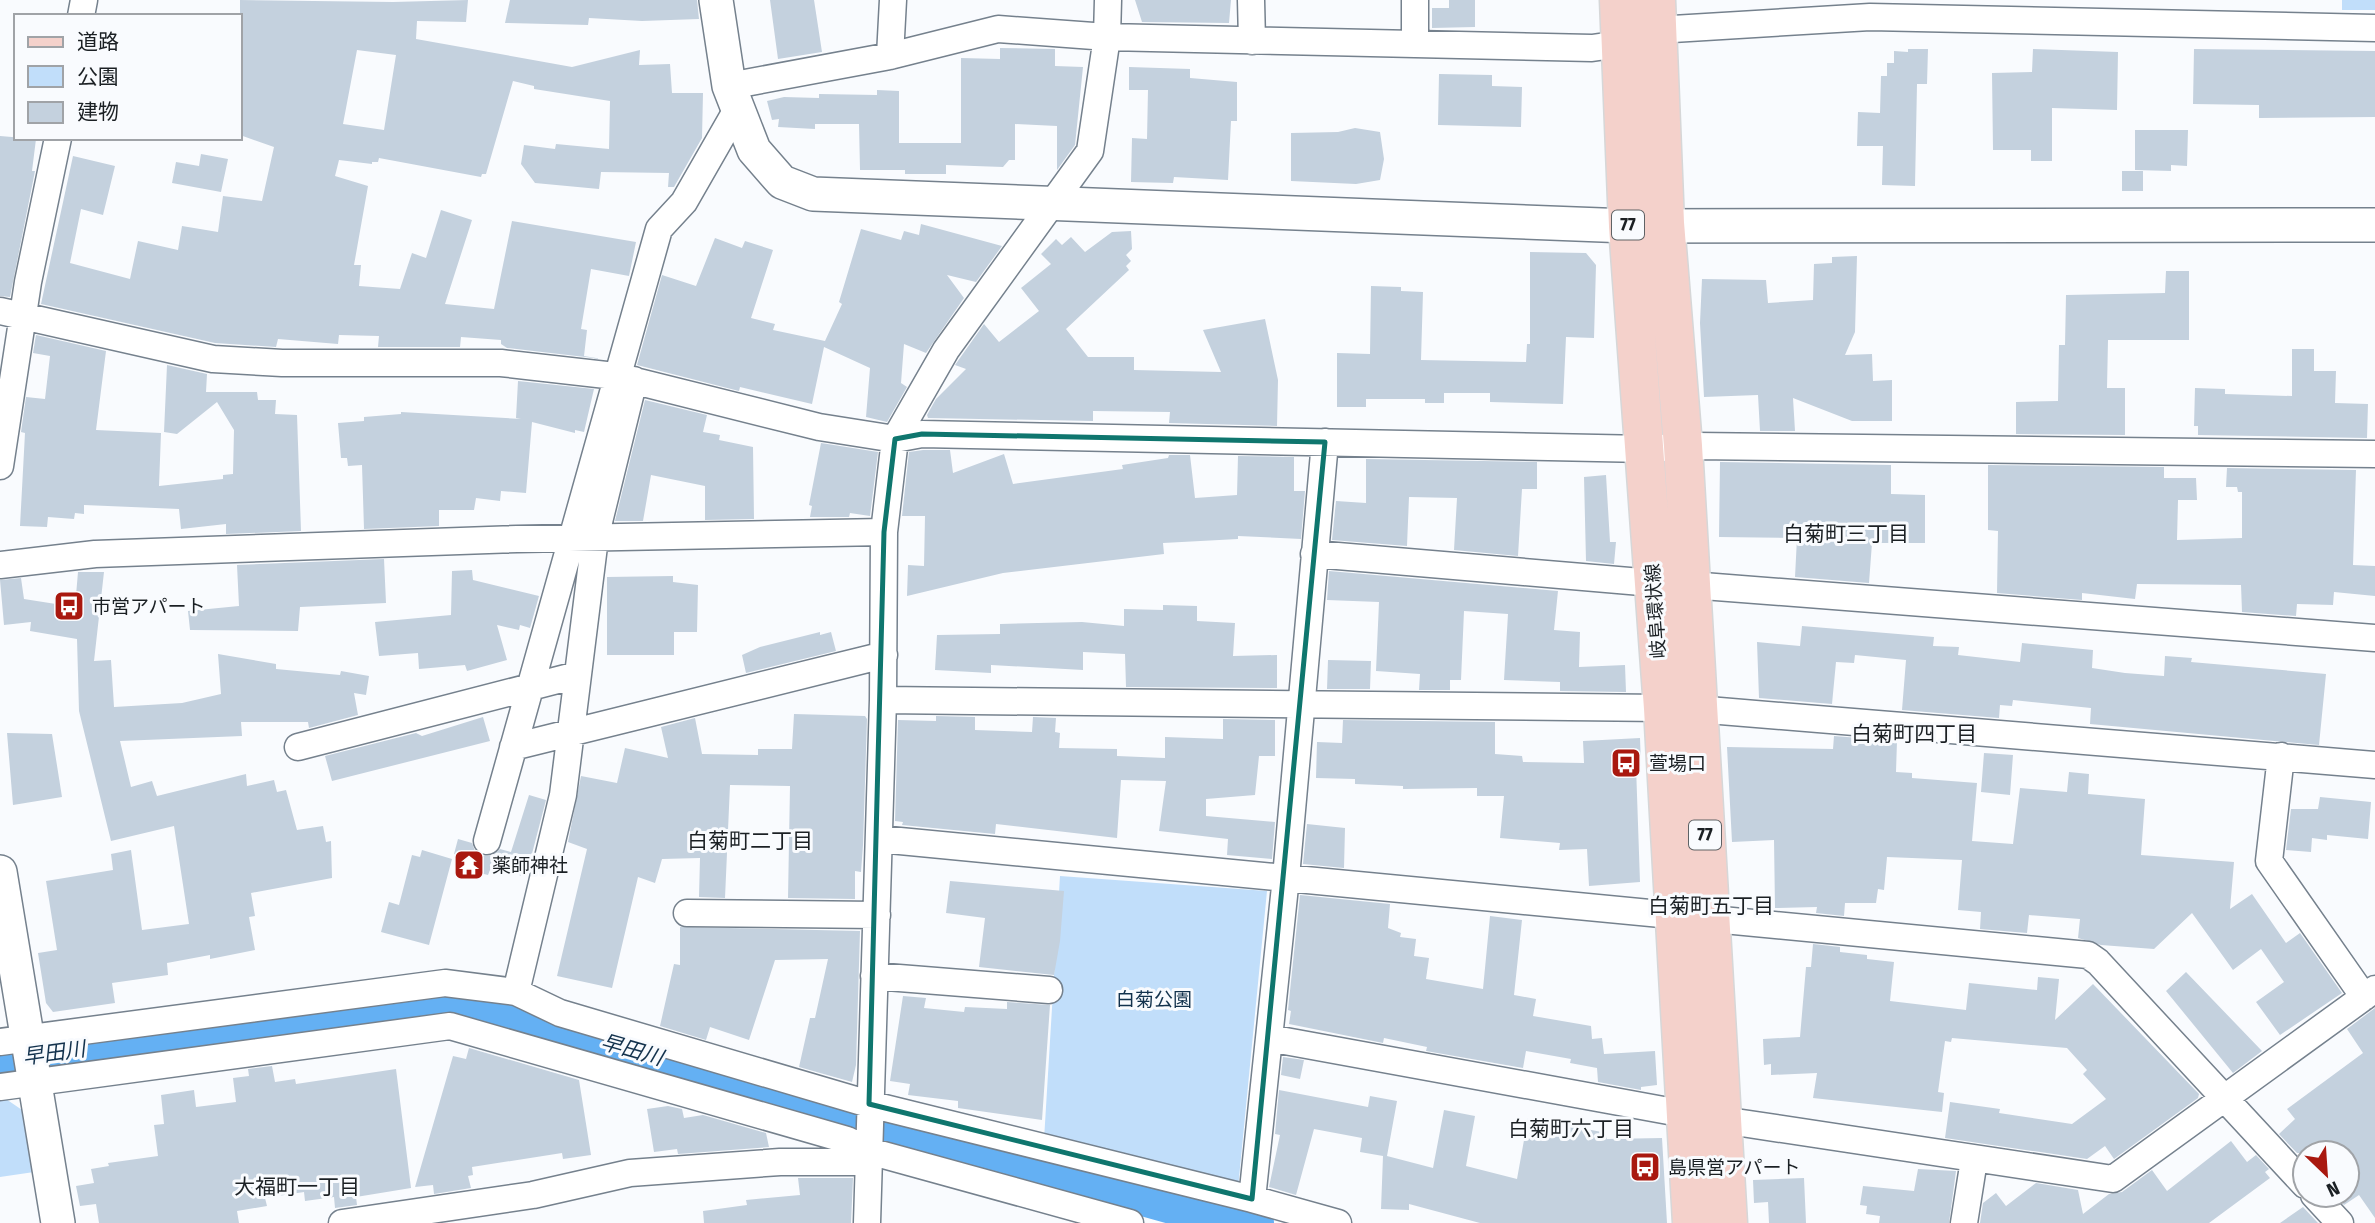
<svg xmlns="http://www.w3.org/2000/svg" width="2375" height="1223" viewBox="0 0 2375 1223" font-family="'Fira Sans Condensed','Noto Sans JP',sans-serif">
<rect width="100%" height="100%" fill="#f9fbfe"/>
<path fill="#c1defa" d="M2342,0H2375V10H2342Z
M1060,876L1267,891L1238,1188L1044,1140Z
M6,1099L25,1112L34,1172L0,1177V1100Z"/>
<g fill="none" stroke-linecap="round" stroke-linejoin="round">
<path stroke="#64b0f3" stroke-width="46" d="M0,1060L442,1001L471,1005L1251,1223"/>
</g>
<path fill="#c4d1de" fill-rule="evenodd" d="M240,0L393,2L468,0L466,22L417,21L416,39L572,67L640,50L639,65L670,64L672,93H703L702,138L674,187H668L669,173L601,172L599,189L535,183L521,164L524,145L555,149L556,144L609,149L610,101L534,89V86L513,81L486,174H482L481,177L379,158L378,162H372V164L339,160L335,176L368,186L354,265H361L359,286L400,289L412,253L426,258L441,210L472,220L445,304L494,309L512,221L636,242L629,276L591,269L581,329L587,330L584,356L602,359L507,348L501,344V340L461,337L460,347H378L379,336L339,335L338,344L278,339L276,347L215,343L41,304L73,156L115,166L103,215L81,209L70,263L130,279L138,241L178,250L182,226L218,232L223,196L262,201L274,147L240,135ZM357,50L396,55L384,130L343,124Z
M510,0H697L699,19L642,21L589,18L588,25L505,23Z
M770,0H814L822,52L778,59Z
M1135,0H1231L1229,23L1142,22Z
M1449,0H1475V27L1432,28V8H1449Z
M1000,48L1055,49V66L1083,67L1075,145L1057,170V126L1015,124V160H1009L1003,167L946,165V174H905V170H860L859,124H815V129L778,127L779,119L772,120L767,101L784,97L819,98V94L877,95V90L899,91V143H961V58L1000,59Z
M1908,49H1928L1927,84H1917L1915,186L1882,185L1883,146H1857L1858,112L1880,113L1881,76H1887V63H1894V51L1908,52Z
M2033,49L2118,52L2117,110L2052,108V161H2031V150H1993L1992,73L2032,72Z
M2194,49L2375,51V117L2259,118V105L2193,104Z
M1129,67L1190,69V78L1237,82V121H1231L1228,180L1174,177L1173,183L1131,182L1132,138L1147,139L1148,90H1129Z
M1439,74L1492,75V86L1522,87L1521,127L1438,125Z
M1355,128L1380,132L1384,159L1380,180L1356,184L1291,181V133L1338,132Z
M2135,130H2188L2187,166L2171,165V171L2135,170Z
M0,136L36,139L32,171H35L10,297L0,296Z
M201,154L228,159L221,192L172,183L176,162L199,166Z
M2122,171H2143V191H2122Z
M921,224L1002,246L976,282L947,275L964,298L926,353L904,344L901,383L907,387L887,422L866,417L870,368L824,347L812,404L740,387L739,391L637,365L662,275L696,286L715,238L742,248L745,241L773,250L751,318L775,324L773,330L825,341L842,304L839,302L861,229L901,240L904,231L919,235Z
M1131,231L1132,249L1126,255L1131,261L1126,266L1129,270L1066,329L1088,357H1134V370L1221,372L1203,330L1265,319L1278,380L1277,426L1169,423L1170,412L1093,411V421L928,418L927,415L936,399L966,369L955,365L984,324L999,342L1039,311L1021,288L1051,264L1041,254L1056,239L1062,245L1071,237L1085,252L1112,232Z
M1530,252L1586,253L1596,265L1594,338L1566,337L1563,404L1490,402V393H1444V403H1425V399H1366V407H1337V353L1370,354L1371,286L1401,287V291L1423,292L1421,360L1526,362L1527,344H1530Z
M1857,256L1855,332L1845,355L1872,354L1873,381L1892,380V421H1852L1793,398L1795,431H1760L1758,395L1704,397L1700,323L1702,279L1766,280L1768,303L1813,300L1814,264L1832,263V257Z
M2166,271H2189V340H2108L2107,388H2125V435L2016,434V402L2058,401L2059,345H2065L2066,295L2165,293Z
M36,335L106,351L96,430L161,433L159,486L223,479V475L233,474L234,430L217,402L177,434L164,432L167,365L207,374L206,392H257L258,400H276L275,414L297,415L301,531L226,534V524L181,529L179,509L84,505V514L75,513L74,519L48,517L47,527L20,526L25,433L21,432L26,397L45,399L50,356L33,353Z
M2292,349H2314V371H2336L2335,403L2368,404L2367,438L2198,435V426H2194L2195,388L2225,389V394L2292,396Z
M518,381L594,389L584,432L575,430V433L532,422L526,493L501,491L500,501L476,498L474,510H439V526L364,529L362,465L348,466L347,458H341L338,423L364,421V417L401,414V412L521,419L516,418Z
M645,400L707,415L703,432L720,435L719,440L753,447L754,519L705,520V486L651,475L643,521H615Z
M821,443L878,452L870,516L850,513L849,517H810L812,506L809,505Z
M923,450H950L953,473L1004,454L1013,484L1123,469L1122,465L1168,458L1169,455H1190L1195,498L1237,495L1238,456L1294,457V491H1305L1301,539L1238,536V539L1163,543L1164,554L1003,573L907,596L908,565L924,566L925,516H902L909,452Z
M1366,459L1537,462V489H1522L1518,556L1454,550L1457,498L1409,497L1407,546L1332,540L1336,501L1366,503Z
M1720,462L1891,465V494L1925,495V543H1872L1869,583L1795,577L1797,538L1719,537Z
M1988,465L2164,467V478H2196L2197,500H2178L2177,540L2242,538V492H2238L2237,487H2226L2227,468L2356,470L2353,565L2375,566V596L2334,592L2333,605L2297,604L2296,616L2242,612L2241,585L2137,584L2135,599L2082,593V600L1997,593L1998,531L1988,530Z
M1606,475L1610,542H1616L1614,564L1586,561L1584,477Z
M384,559L386,603L300,607L298,631L190,630L188,611L239,606L237,565Z
M472,570L473,580L539,596L530,628L520,625L519,630L497,625L507,660L467,671L465,665L419,669L418,653L379,656L375,622L451,615L452,571Z
M1329,571L1558,591L1554,630L1580,632L1579,667L1625,665L1626,692L1560,691V682L1504,680L1508,614L1464,611L1461,680H1450V690H1419L1420,674L1376,671L1379,602L1327,600Z
M78,572H104L94,661L111,660L114,707L182,703L221,694L218,654L276,664V669L340,675L341,671L369,676L366,695L354,693L358,715L309,728L308,722H241L242,736L120,741L131,787L152,781L157,796L246,774L247,786L274,780L277,792L286,790L297,830L323,826L326,842L331,841L332,878L251,893L255,916L249,917L255,950L210,959V955L167,963L168,975L112,983L115,1003L53,1012L46,1003L38,953L57,950L46,881L113,870L111,854L131,850L142,930L189,924L174,826L111,841L79,711L77,639L30,631L31,622L4,625L0,580L21,578L24,599L75,607Z
M673,576V582L698,585L697,632H674V655H607V577Z
M1163,605L1197,606V621L1235,623L1233,656L1277,655V688L1126,687L1125,654L1083,652V670L991,665V673L935,670L937,635L1000,634V624L1082,622L1124,626V609L1163,610Z
M1802,626L1934,637L1933,646L1959,647L1958,655L2020,662L2022,643L2093,650L2092,668L2125,673L2164,676L2165,656L2192,658L2191,662L2326,674L2319,745L2090,724L2091,708L2013,700L2012,706L2000,705L1999,718L1902,710L1906,660L1855,655L1854,663L1836,662L1832,704L1759,698L1757,642L1800,646Z
M820,632V635L831,632L836,651L746,673L742,655L760,647Z
M1328,660L1371,661L1370,689H1327Z
M794,714L865,716L867,719L863,845L861,872L855,871V899L788,898L790,786L730,785L725,898L699,897L700,858L662,859L655,883L638,877L612,988L557,976L587,849L568,842L581,776L617,783L625,748L668,758L661,727L695,718L702,754L758,755V749H792Z
M936,716L975,717V730L1032,732L1033,717L1056,718L1055,732L1060,733L1059,748L1117,749V756L1165,758V737L1223,739V719L1275,720V756H1259L1255,795L1206,799V816L1275,822L1272,859L1227,855L1228,839L1159,831L1166,781L1121,780L1117,838L996,824L995,834L902,825L903,822L895,821L898,720L936,721Z
M483,717L490,741L332,781L325,756L416,733L422,736Z
M1343,720L1495,722V754L1522,756L1523,762L1584,763L1583,741L1640,738L1641,766H1636L1640,882L1589,886L1587,849L1559,850L1560,843L1500,838L1504,796H1477V788L1403,789V786L1355,784V779L1316,778L1317,742L1342,743Z
M7,733L52,734L62,797L13,805Z
M1834,736L1897,741L1896,772L1912,773V778L1977,783L1972,841L2013,844L2020,788L2067,792L2069,772L2089,774L2088,794L2145,799L2141,855L2234,862L2230,909L2252,894L2286,943L2300,933L2342,993L2280,1035L2256,1002L2284,982L2261,949L2233,970L2192,913L2154,949L2101,945L2078,938L2080,919L2029,915L2027,933L1980,929L1981,912L1958,910L1962,860L1887,857L1884,890L1878,889L1876,903H1845L1844,916L1816,913L1817,907L1775,908L1774,840L1732,842L1727,747L1833,749Z
M1984,753L2013,755L2010,795L1981,792Z
M529,795L546,800L528,869L525,868L522,876L498,868L497,871L490,870L488,875L467,870L470,859L454,854L458,839L472,843L475,851L483,856H492L500,849L511,852Z
M2320,797L2371,802L2368,839L2327,835V840L2312,838L2311,852L2286,850L2291,809H2318Z
M1307,824L1345,828L1344,868L1303,864Z
M422,850L452,859L429,945L381,932L389,902L399,905L412,855L420,857Z
M950,881L1064,891L1060,941L1054,975L979,967L985,918L946,913Z
M1300,895L1390,904L1388,928L1401,933L1400,937L1416,939L1414,956L1429,958L1426,979L1483,989L1490,916L1522,920L1514,995L1536,999L1533,1016L1591,1026L1592,1039L1602,1038L1604,1054L1655,1051L1657,1085L1641,1087V1090L1598,1082L1597,1068L1570,1063L1571,1059L1526,1051L1523,1068L1426,1051L1427,1047L1384,1038L1383,1043L1289,1024L1291,1011L1288,1010Z
M680,927L860,931L856,1065L852,1082L799,1067L810,1018H815L828,959L775,960L749,1040L710,1027L706,1040L660,1026L674,964L680,965Z
M1813,944L1840,947V952L1867,955V959L1894,962L1890,1001L1966,1010L1969,983L2037,990L2038,977L2059,979L2055,1020L2093,984L2199,1094L2198,1098L2114,1159L2105,1146L2087,1159L1945,1138L1950,1102L2000,1109L1999,1113L2072,1124L2106,1099L2083,1074L2087,1070L2067,1048L1952,1038L1951,1042L1945,1041L1938,1092L1944,1093L1942,1112L1813,1098L1817,1073L1771,1075V1064L1764,1065L1763,1039L1800,1037L1806,967H1811Z
M2186,972L2262,1051L2233,1073L2166,991Z
M903,996L926,998L924,1008L964,1012L965,1007L1007,1009V1002L1050,1005L1042,1120L958,1108V1101L908,1095L910,1084L890,1081Z
M2375,1008V1218L2359,1195L2344,1205L2335,1195H2347V1153H2297L2279,1134L2295,1119L2287,1109L2363,1053L2347,1029Z
M469,1048L579,1080L591,1155L563,1159L562,1153L472,1167L473,1175L468,1176L471,1188L434,1194L433,1185L415,1187L453,1056L466,1059Z
M1283,1057L1304,1060L1300,1079L1281,1075Z
M272,1066L275,1082L295,1079L296,1084L396,1069L411,1188L356,1197L357,1205L335,1208L334,1197L305,1201L304,1192L265,1198L267,1206L237,1211L239,1223H99L96,1204L80,1206L76,1186L94,1183L91,1169L109,1166L108,1163L158,1156L154,1125L164,1124L161,1095L194,1090L196,1107L236,1102L233,1078L249,1076L248,1069Z
M1279,1090L1368,1107L1370,1096L1397,1101L1387,1156L1433,1168L1444,1110L1475,1116L1466,1166L1517,1179L1528,1118L1607,1133V1139L1662,1138L1667,1223H1480L1409,1204V1210L1381,1209L1383,1156L1360,1152L1362,1138L1314,1129L1296,1195L1269,1187L1280,1135L1275,1134Z
M668,1106L682,1109L684,1118L703,1115L766,1133L769,1147L678,1154L677,1149L654,1152L647,1109Z
M2231,1141L2247,1162L2256,1155L2269,1169L2265,1172L2270,1178L2209,1223H1980L1983,1203L1996,1193L2006,1206L2036,1183L2078,1190L2083,1214L2109,1194L2122,1192L2152,1170L2167,1191Z
M1918,1169L1956,1171L1949,1223H1879L1880,1216L1866,1214L1867,1206L1860,1205L1863,1186L1914,1191Z
M798,1178H853L851,1223H704L703,1211L747,1205L746,1200L800,1195Z
M1804,1178L1806,1223H1769L1768,1202L1754,1203L1753,1180Z
M2303,1207L2318,1223H2280Z"/>
<g fill="none" stroke-linecap="round" stroke-linejoin="round">
<g stroke="#75818d" stroke-width="29">
<path id="minor" d="M1251,0L1252,41
M81,16L84,0
M1656,30L1870,17L2375,28
M1415,44V0
M890,56L893,0
M729,86L890,56L998,29L1107,37L1592,48L1620,44
M0,311L213,359L282,363H501L615,376L819,427L895,439L922,434L1646,449L1695,446L2375,454
M0,466L28,282L58,138
M1314,554L1653,583
M0,565L95,554L517,539L884,532
M1690,585L2375,638
M883,700L1663,708
M1696,709L2375,765
M298,747L577,675
M513,747L884,655
M2281,756L2269,861L2364,997
M879,839L2088,955L2098,962L2305,1185
M487,841L659,229L684,202L739,106
M687,913L877,915
M874,976L1049,990
M516,992L563,795L595,538L634,380
M1269,1038L1685,1114
M0,1042L445,983L516,992L560,1013L869,1104L1252,1199L1338,1223
M0,1087L450,1026L847,1140L869,1151L1130,1223
M1722,1120L2113,1179L2375,989
M2314,1195L2340,1223
M1252,1199L1286,877L1325,442
M342,1223L533,1195L630,1173L780,1162H869
M867,1223L883,700L884,532L895,439L946,350L1090,151L1107,37L1108,0
M1964,1223L1974,1160"/>
</g>
<g stroke="#75818d" stroke-width="36">
<path id="tertiary" d="M716,0L729,86L754,150L782,182L813,194L1628,226L2375,225
M0,872L58,1223"/>
</g>
<g stroke="#d6d7d8" stroke-width="41">
<path id="primary" d="M1619,0L1628,226L1663,708L1692,1223
M1656,0L1665,223L1683,446L1728,1223"/>
</g>
<use href="#minor" stroke="#fff" stroke-width="26"/>
<use href="#tertiary" stroke="#fff" stroke-width="33"/>
<use href="#primary" stroke="#f4d1cb" stroke-width="38"/>
</g>
<path fill="none" stroke="#0f766e" stroke-width="5" stroke-linejoin="round" d="M922,434L1325,442L1252,1199L869,1104L884,532L895,439Z"/>
<defs>
<g id="bus-square" transform="scale(1.575)"><rect x="-9" y="-9" width="18" height="18" rx="4" fill="#a9180f" stroke="#f9fbfe"/><path d="M-5-6H5V4H4V6H2V4H-2V6H-4V4H-5ZM-3.5-4V0h7V-4ZM-3.5 1.2v1.5H-2V1.2ZM2 1.2v1.5H3.5V1.2Z" fill="#fff"/></g>
<g id="temple-square" transform="scale(1.575)"><rect x="-9" y="-9" width="18" height="18" rx="4" fill="#a9180f" stroke="#f9fbfe"/><path d="M0-6L5-2H3V0L6.5 2.5H4V6H1.5V3h-3V6H-4V2.5H-6.5L-3 0V-2H-5Z" fill="#fff"/></g>
</defs>
<g fill-rule="evenodd">
<use href="#bus-square" x="69" y="606"/>
<use href="#bus-square" x="1626" y="763"/>
<use href="#temple-square" x="469" y="865"/>
<use href="#bus-square" x="1645" y="1167"/>
</g>
<g text-anchor="middle" stroke-width="6" stroke-linejoin="round" paint-order="stroke">
<g fill="#f9fbfe" stroke="#5e6265" stroke-width="2">
<rect x="1612" y="210.5" width="32" height="29" rx="5"/>
<rect x="1689" y="820.5" width="32" height="29" rx="5"/>
</g>
<g font-size="18" font-weight="bold" fill="#1b2024">
<text x="1628" y="231">77</text>
<text x="1705" y="841">77</text>
</g>
<g font-size="19" fill="#1b2024" stroke="#f9fbfe" text-anchor="start">
<text x="92" y="613">市営アパート</text>
<text x="1649" y="770">萱場口</text>
<text x="492" y="872">薬師神社</text>
<text x="1668" y="1174">島県営アパート</text>
</g>
<g font-size="19" fill="#1b2024" stroke="#f9fbfe">
<text transform="translate(1655 611) rotate(-94)" y="7">岐阜環状線</text>
</g>
<g font-size="19" fill="#12324d" stroke="#f9fbfe">
<text x="1154" y="1006">白菊公園</text>
</g>
<g font-size="21" fill="#1b2024" stroke="#f9fbfe">
<text x="1846" y="541">白菊町三丁目</text>
<text x="1914" y="741">白菊町四丁目</text>
<text x="750" y="848">白菊町二丁目</text>
<text x="1711" y="913">白菊町五丁目</text>
<text x="1571" y="1136">白菊町六丁目</text>
<text x="297" y="1194">大福町一丁目</text>
</g>
<g font-size="21" font-style="italic" fill="#13324d" stroke="#f9fbfe">
<text transform="translate(632 1050) rotate(16)" y="7">早田川</text>
<text transform="translate(54 1053) rotate(-8)" y="7">早田川</text>
</g>
</g>
<rect x="14" y="14" width="228" height="126" fill="#f9fbfe" stroke="#a0a3a7" stroke-width="2"/>
<rect x="28" y="37" width="35" height="10" fill="#f4d1cb" stroke="#a0a3a7" stroke-width="2"/>
<text x="77" y="49" font-size="21" fill="#1b2024">道路</text>
<rect x="28" y="66" width="35" height="21" fill="#c1defa" stroke="#a0a3a7" stroke-width="2"/>
<text x="77" y="84" font-size="21" fill="#1b2024">公園</text>
<rect x="28" y="102" width="35" height="21" fill="#c4d1de" stroke="#a0a3a7" stroke-width="2"/>
<text x="77" y="119" font-size="21" fill="#1b2024">建物</text>
<g transform="translate(2326 1174) rotate(155)"><circle r="33" fill="#f9fbfe" stroke="#a0a3a7" stroke-width="2"/>
<path d="M0-5L12 26L0 18L-12 26Z" fill="#a9180f"/>
<text y="-10" font-size="19" font-weight="bold" text-anchor="middle" fill="#1b2024">N</text>
</g>
</svg>
